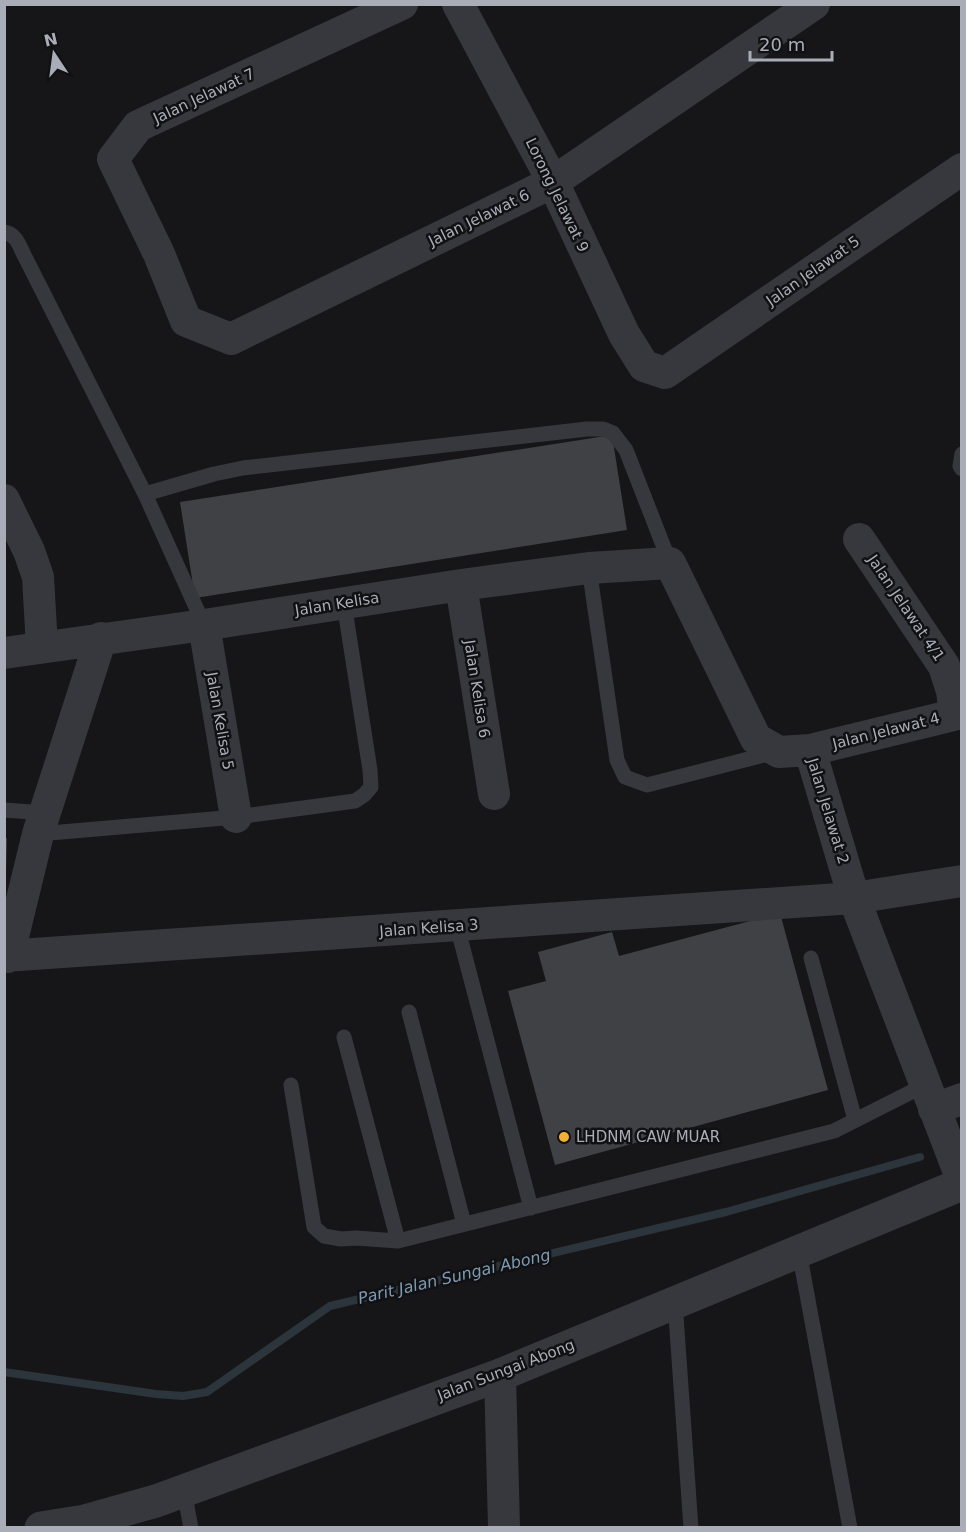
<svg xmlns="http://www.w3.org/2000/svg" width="966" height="1532" viewBox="0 0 966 1532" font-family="'DejaVu Sans',sans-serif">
<rect width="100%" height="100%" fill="#161618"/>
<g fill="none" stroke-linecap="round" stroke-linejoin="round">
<path stroke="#2c353c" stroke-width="8" d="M4,1372L156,1394L183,1396L207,1392L330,1306L726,1212L920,1157"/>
</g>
<path fill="#404145" d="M612,435L627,530L195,598L180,502Z
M4,838H7L6,875H4Z
M780,913L828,1090L555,1165L508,991L546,981L538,952L612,932L619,956Z"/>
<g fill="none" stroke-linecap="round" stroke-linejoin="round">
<path stroke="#37383d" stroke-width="15" d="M4,232C16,234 19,245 24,255L145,494L204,625
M962,454L960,466L962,469
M145,494L214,474L243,468L587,429H603L613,433L626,450L670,563
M589,568L617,760L625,777L647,785L776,752
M4,810L45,813
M38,834L236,817L355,801L364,795L371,787L370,770L344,603
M457,926L531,1208
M811,958L855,1120
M409,1012L464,1224
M344,1037L398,1241
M291,1085L314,1227L324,1236L341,1239L356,1238L398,1241L834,1131L925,1085
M799,1251L850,1528
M675,1302L691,1528
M184,1491L191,1528"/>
<path stroke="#37383d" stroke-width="32" d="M402,4L138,126L113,159L159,254L186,321L231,339L553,182L814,4
M458,4L553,182L624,334L644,366L665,373L962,169
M4,500L29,551L38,577L42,647
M859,539L944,666L952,691L955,714
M461,585L494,794
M204,625L236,817
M4,653L204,625L461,585L589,568L670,563L756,739L779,752L810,750L962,713
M810,750L854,898L962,1180
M4,956L854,898L962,881
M8,957L38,834L101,638
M934,1109L962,1099
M500,1375L504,1528"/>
<path stroke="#37383d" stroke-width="33" d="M41,1528L85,1521L156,1501L500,1375L962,1184"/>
</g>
<circle fill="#f2b134" stroke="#111113" stroke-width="2" cx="564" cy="1137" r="6"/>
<g text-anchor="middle" stroke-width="5" stroke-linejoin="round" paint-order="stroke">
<g font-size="15" fill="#a8adb8" stroke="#111113">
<text transform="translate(204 96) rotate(-25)" y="5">Jalan Jelawat 7</text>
<text transform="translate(557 195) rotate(64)" y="5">Lorong Jelawat 9</text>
<text transform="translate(479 218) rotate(-26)" y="5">Jalan Jelawat 6</text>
<text transform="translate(813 271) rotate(-35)" y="5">Jalan Jelawat 5</text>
<text transform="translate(337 604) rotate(-9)" y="5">Jalan Kelisa</text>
<text transform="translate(906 608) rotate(56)" y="5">Jalan Jelawat 4/1</text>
<text transform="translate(477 689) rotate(81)" y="5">Jalan Kelisa 6</text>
<text transform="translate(220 721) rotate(80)" y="5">Jalan Kelisa 5</text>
<text transform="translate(886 731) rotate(-14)" y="5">Jalan Jelawat 4</text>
<text transform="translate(828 811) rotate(73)" y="5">Jalan Jelawat 2</text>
<text transform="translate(429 928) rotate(-4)" y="5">Jalan Kelisa 3</text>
<text transform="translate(506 1370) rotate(-21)" y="5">Jalan Sungai Abong</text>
</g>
<g font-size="15" fill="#a8adb8" stroke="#111113" text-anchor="start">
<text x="576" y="1142">LHDNM CAW MUAR</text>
</g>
<g font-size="16" font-style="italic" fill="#7f9bb3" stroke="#111113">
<text transform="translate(454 1276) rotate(-13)" y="6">Parit Jalan Sungai Abong</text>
</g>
</g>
<rect width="966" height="1532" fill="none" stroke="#a8adb8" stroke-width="12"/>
<g transform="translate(54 54) rotate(347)" stroke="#111113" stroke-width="4.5" paint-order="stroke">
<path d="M0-4.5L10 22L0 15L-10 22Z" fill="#a8adb8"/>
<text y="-9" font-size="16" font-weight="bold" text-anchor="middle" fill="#a8adb8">N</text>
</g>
<path d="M750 51v9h82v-9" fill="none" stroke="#a8adb8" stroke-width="3"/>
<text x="759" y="51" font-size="18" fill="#a8adb8" stroke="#111113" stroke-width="4.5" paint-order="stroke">20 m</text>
</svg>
